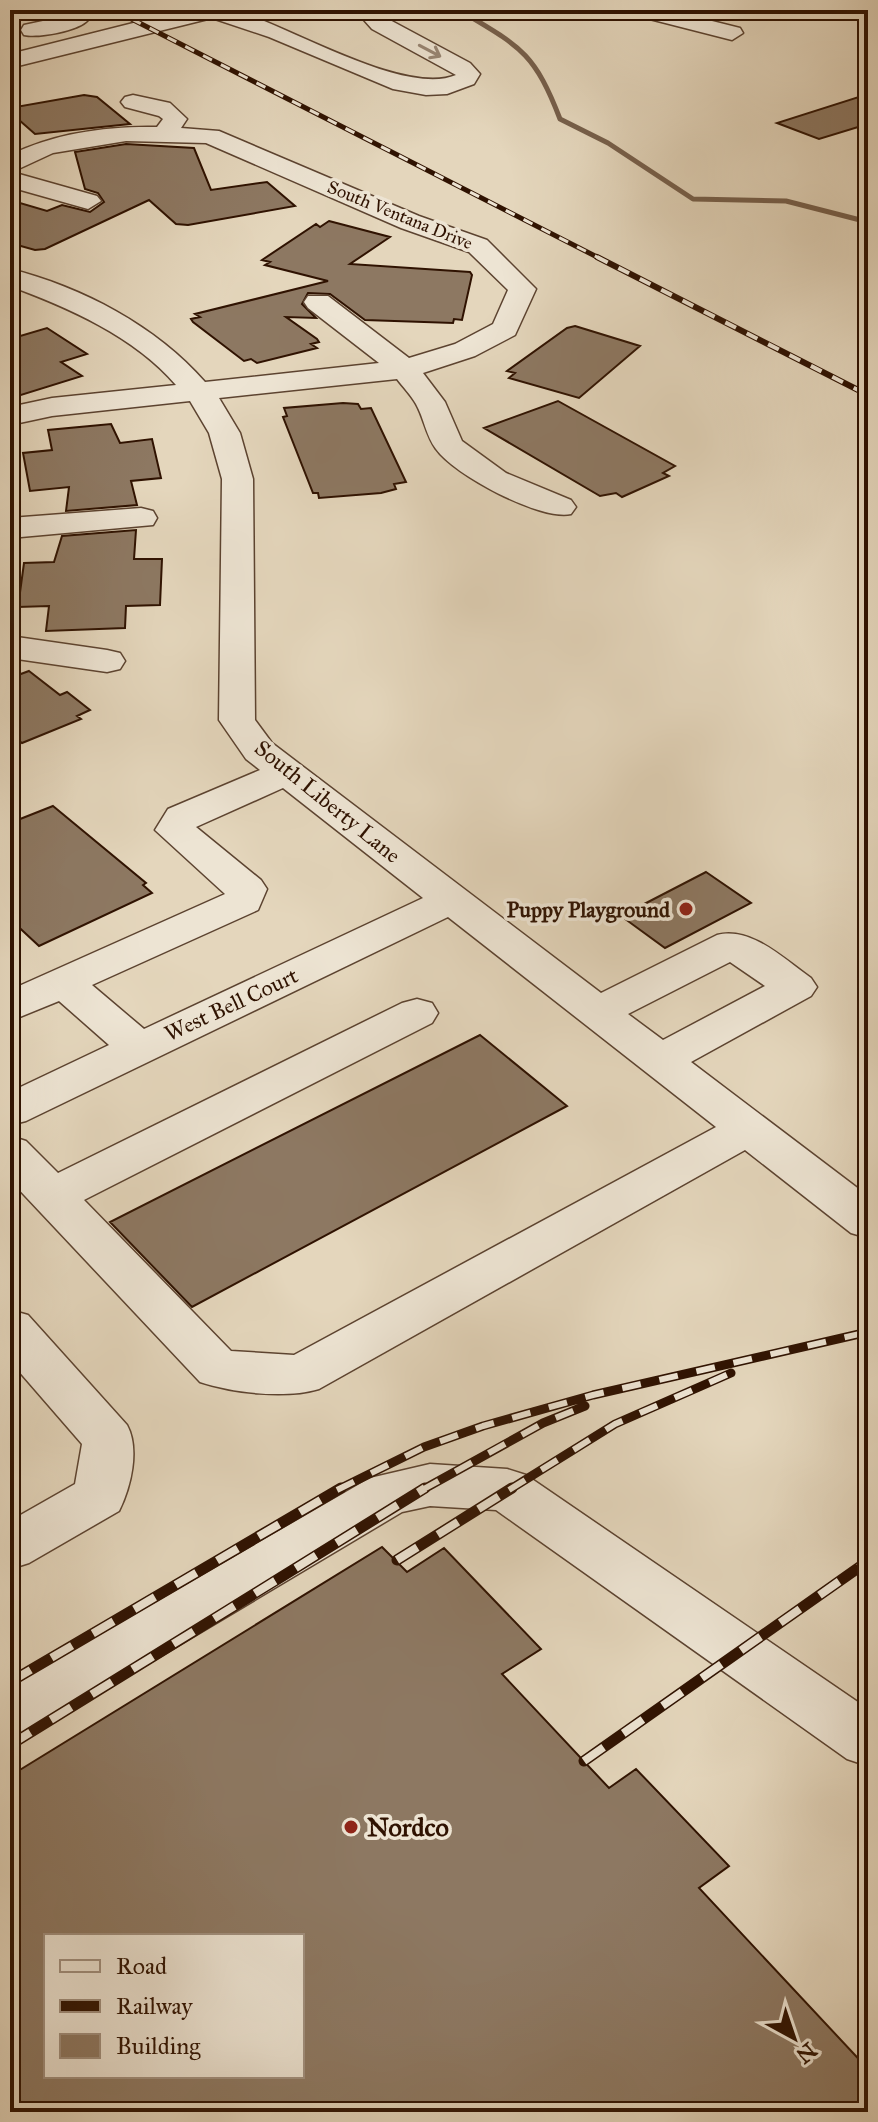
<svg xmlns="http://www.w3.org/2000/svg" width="878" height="2122" viewBox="0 0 878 2122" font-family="'IM FELL Great Primer',serif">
<rect width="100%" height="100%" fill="#e4d6bc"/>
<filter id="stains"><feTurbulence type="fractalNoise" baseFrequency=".0025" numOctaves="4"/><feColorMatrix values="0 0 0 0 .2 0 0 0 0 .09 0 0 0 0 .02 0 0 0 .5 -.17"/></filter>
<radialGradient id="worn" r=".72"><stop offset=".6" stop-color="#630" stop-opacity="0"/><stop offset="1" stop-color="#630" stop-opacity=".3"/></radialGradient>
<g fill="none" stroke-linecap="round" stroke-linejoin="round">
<path stroke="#765f4b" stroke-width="5" d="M459,10C519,46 534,51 560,119L608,143L693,199L786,201L868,222"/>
</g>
<path fill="#8d7862" stroke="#2f1201" stroke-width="2" fill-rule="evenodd" d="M868,94V124L819,139L777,123Z
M84,95L97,97L130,124L35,134L10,112V108Z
M126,144L194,148L211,190L267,182L295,206L188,225L176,224L149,200L45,249L35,250L10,243V200L47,211L62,205L90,212L104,202L98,193L85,189L75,152Z
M329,221L390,237L350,264L470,272L472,275L462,320L454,319L453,323L365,320L330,294L308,293L302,304L316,318L286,317L317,339L319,342L311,344L317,348L257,363L251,359L244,361L193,322L191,319L200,317L195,314L328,281L265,265L270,262L262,260L316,224L320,227Z
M575,326L640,346L579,398L509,378L515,373L507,371L567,328Z
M47,328L87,354L61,362L82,376L21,395L10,387V339Z
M558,401L675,466L663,473L669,476L622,497L616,493L600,496L484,428Z
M343,403L358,404L361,409L371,408L406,482L394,484L396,489L381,493L319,498L318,493H313L283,417L287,416L284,408Z
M111,424L120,443L152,439L161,478L131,481L137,505L66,511L69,487L30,491L23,453L52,450L48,430Z
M136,530L134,559H162L160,605L126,606L125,628L46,631L49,606L18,607L24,563L54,562L62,536Z
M29,671L60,695L67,692L90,710L77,716L81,719L22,743L10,734V678Z
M53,806L146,883L143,885L152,893L39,946L10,919V823Z
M706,872L751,903L665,948L621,916Z
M480,1035L567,1106L192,1307L110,1222Z
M382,1547L407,1572L444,1548L541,1649L502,1674L609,1788L636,1769L729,1866L699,1888L868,2069V2112H10V1776ZM46,1936H302V2076H46Z"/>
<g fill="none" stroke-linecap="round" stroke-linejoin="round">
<g stroke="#5c4330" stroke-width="3">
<path id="minor" d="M49,10H76L88,20C78,31 39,38 24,35L21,30L24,25L57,18Z
M185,10C199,10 221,6 235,10C287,25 405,97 456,75L372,29L355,10H378L388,19L470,63L480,74L474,84L447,94L426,95L393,89L269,37L212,18L10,68V54Z
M631,10H668L740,28L743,33L732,40L634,15Z
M133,95L170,103L187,119L181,128L219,131L419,216L487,240L536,289L515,335L475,356L423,373L445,402L462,441L506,473L571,500L576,507L571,514C541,521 454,475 436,449C426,436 424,418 416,404C411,395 403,387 397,379L219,398L240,433L253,479L255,720L272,743L601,993L717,935C751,926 784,959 811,978L817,987L811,996L691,1062L868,1196V1238L851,1233L745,1150L319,1389C285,1399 234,1393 200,1382L10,1180V1136L26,1141L58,1173L402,1003L417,999L432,1003L438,1013L432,1023L84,1200L231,1351L294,1355L716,1127L448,917L26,1121L10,1125V1092L109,1045L59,1001L10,1021V990L225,894L155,830L168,809L260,770L246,759L219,720L222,479L209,433L190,401L52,416L10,425V407L52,398L176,385C134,336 69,308 10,286V269C82,287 156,326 205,382L379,363L308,308L304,302L308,296H328L409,358L455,344L493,324L508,290L469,252L401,228L206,143L126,141L53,153L12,172L97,196L101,201L88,209L10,187V155C55,133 107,126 157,127L163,119L159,116L125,107L121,102L125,97ZM283,788L423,898L144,1029L92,985L258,910L267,889L261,880L196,827ZM730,962L765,986L663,1040L628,1014Z
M141,508L153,511L157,518L153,525L10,538V518Z
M10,636L107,650L120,653L125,661L120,669L107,672L10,658Z
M10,1310L28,1315L127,1425C140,1449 131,1487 119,1511L29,1563L10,1569V1521L75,1484L82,1444L10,1361Z
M430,1464L507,1469L526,1475L868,1709V1766L847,1759L496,1510L430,1506L402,1512L30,1734L10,1741V1687L370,1478Z"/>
</g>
<use href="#minor" fill="#ede4d3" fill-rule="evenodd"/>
<g stroke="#2f1201" stroke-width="5">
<path id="rail-far3" d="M114,10L601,259"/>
</g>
<g stroke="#2f1201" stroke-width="6">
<path id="rail-far2" d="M597,257L868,395"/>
</g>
<g stroke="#2f1201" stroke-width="9">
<path id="rail-far1" d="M337,1490L424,1447L483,1426L593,1395L868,1332
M422,1490L543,1423L585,1406
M509,1490L615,1424L731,1373"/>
</g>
<g stroke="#2f1201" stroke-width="11">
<path id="rail" d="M397,1560L512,1488
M10,1682L341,1488
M10,1745L425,1488
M584,1761L868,1561"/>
</g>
<use href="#rail-far3" stroke="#ede4d3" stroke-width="3" stroke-dasharray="10" stroke-linecap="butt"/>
<use href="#rail-far2" stroke="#ede4d3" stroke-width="4" stroke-dasharray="12" stroke-linecap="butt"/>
<use href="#rail-far1" stroke="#ede4d3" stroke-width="6" stroke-dasharray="19" stroke-linecap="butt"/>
<use href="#rail" stroke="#ede4d3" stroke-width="8" stroke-dasharray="24" stroke-linecap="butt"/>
</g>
<defs><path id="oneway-shaft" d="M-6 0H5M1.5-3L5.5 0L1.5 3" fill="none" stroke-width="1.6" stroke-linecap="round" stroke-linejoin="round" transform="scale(2)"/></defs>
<use stroke="#988674" href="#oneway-shaft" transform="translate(430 51) rotate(28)"/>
<g fill="#8f2418" stroke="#ede4d3" stroke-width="3">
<circle cx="686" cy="909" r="8"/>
<circle cx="351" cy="1827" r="8"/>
</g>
<g text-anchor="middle" stroke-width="7" stroke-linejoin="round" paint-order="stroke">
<g font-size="18" fill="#2f1201" stroke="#ede4d3">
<text transform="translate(400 215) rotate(22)" y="6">South Ventana Drive</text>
</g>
<g font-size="22" fill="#2f1201" stroke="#ede4d3">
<text transform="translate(328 801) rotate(39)" y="8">South Liberty Lane</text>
<text transform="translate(231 1004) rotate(-25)" y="8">West Bell Court</text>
</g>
<g font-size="22" font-weight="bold" fill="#2f1201" stroke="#ede4d3" text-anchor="end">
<text x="670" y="917">Puppy Playground</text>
</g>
<g font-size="26" font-weight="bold" fill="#2f1201" stroke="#ede4d3" text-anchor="start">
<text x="367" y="1836">Nordco</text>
</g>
</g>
<rect width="878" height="2122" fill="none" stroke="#e4d6bc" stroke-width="40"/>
<rect x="12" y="12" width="854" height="2098" fill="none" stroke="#2f1201" stroke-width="4"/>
<rect x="20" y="20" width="838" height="2082" fill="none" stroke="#2f1201" stroke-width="2"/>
<rect x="44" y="1934" width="260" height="144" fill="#ede4d3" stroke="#a1907f" stroke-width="2"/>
<rect x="60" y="1960" width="40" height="12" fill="#ede4d3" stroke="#a1907f" stroke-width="2"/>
<text x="116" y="1974" font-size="24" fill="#2f1201">Road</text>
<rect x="60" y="2000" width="40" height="12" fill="#2f1201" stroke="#a1907f" stroke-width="2"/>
<text x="116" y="2014" font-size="24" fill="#2f1201">Railway</text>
<rect x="60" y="2034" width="40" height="24" fill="#8d7862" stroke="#a1907f" stroke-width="2"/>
<text x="116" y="2054" font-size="24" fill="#2f1201">Building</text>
<g transform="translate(794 2038) rotate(140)" stroke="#ede4d3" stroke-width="6" paint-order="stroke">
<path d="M0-6L14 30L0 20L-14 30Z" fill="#2f1201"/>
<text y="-12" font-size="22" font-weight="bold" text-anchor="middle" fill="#2f1201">N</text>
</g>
<rect width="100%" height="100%" filter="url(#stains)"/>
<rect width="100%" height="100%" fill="url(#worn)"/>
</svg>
